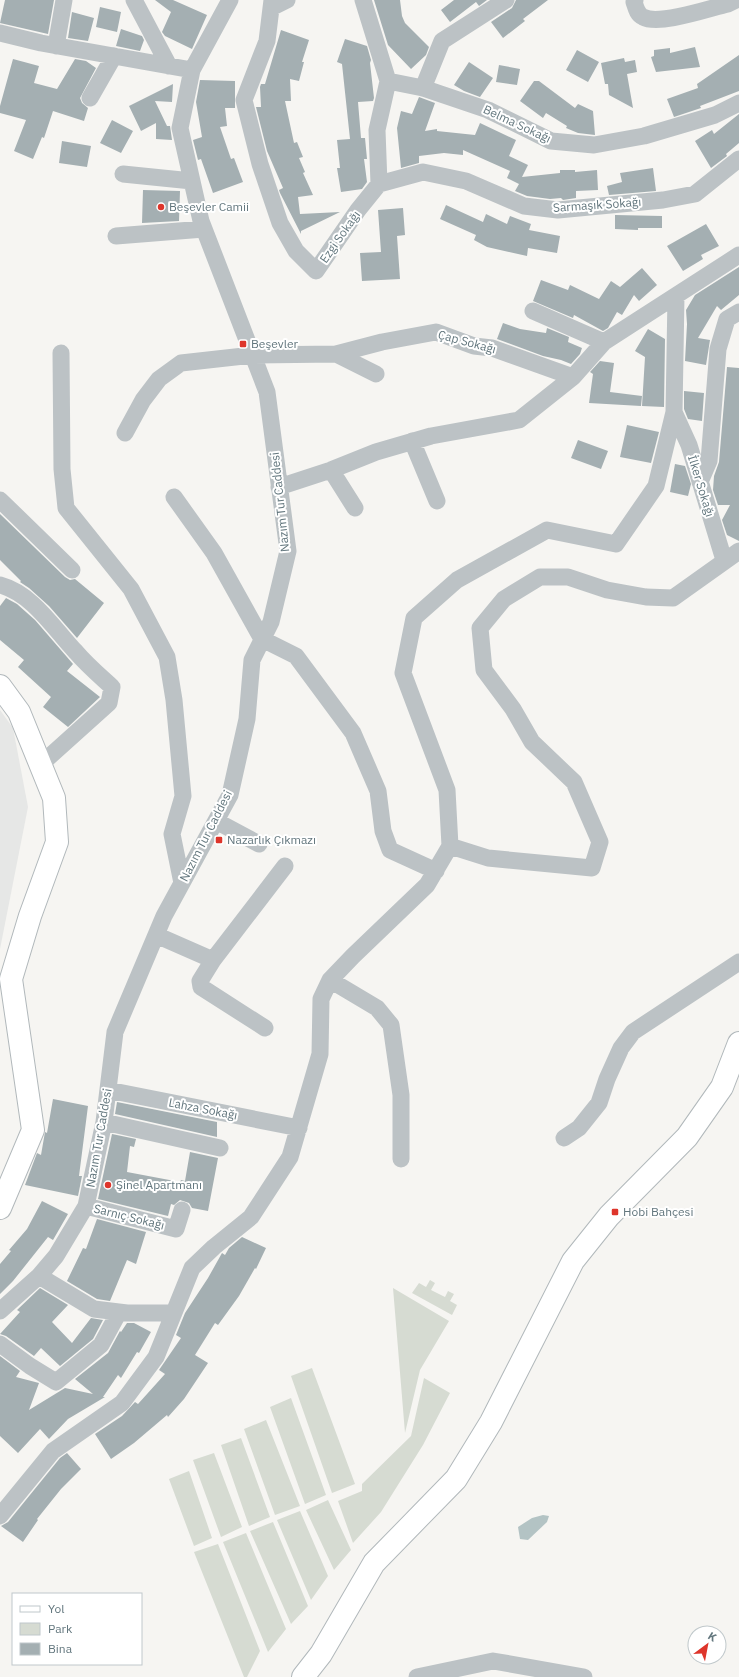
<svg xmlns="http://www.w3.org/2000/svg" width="739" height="1677" viewBox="0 0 739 1677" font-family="'IBM Plex Sans',sans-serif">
<rect width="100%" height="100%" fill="#f6f5f2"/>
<path fill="#e6e7e6" d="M0,710L13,728L28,807L0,949Z"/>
<path fill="#d6dbd2" d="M430,1280L435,1283L431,1290L445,1297L448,1291L454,1294L450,1301L457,1305L452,1315L412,1293L419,1283L426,1287Z
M393,1288L449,1321L420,1370L405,1433Z
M312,1368L355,1484L332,1493L291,1376Z
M424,1378L450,1393L423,1445L381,1512L353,1543L338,1501L362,1491V1484L411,1436Z
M291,1398L326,1495L305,1504L270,1407Z
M266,1420L300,1506L275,1515L244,1429Z
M241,1438L270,1517L249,1526L221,1445Z
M214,1453L242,1527L221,1537L193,1460Z
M189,1471L212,1538L194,1546L169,1479Z
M328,1500L351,1550L334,1570L306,1510Z
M300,1511L328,1576L311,1600L277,1520Z
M273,1522L308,1606L291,1624L250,1531Z
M246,1533L286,1629L268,1652L223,1542Z
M218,1544L260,1651L247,1677H244L194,1552Z"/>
<path fill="#b3c3c4" d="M543,1515L549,1516L547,1522L528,1540L520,1539L518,1527L532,1518Z"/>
<path fill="#a4afb2" d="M5,0H54L48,34L0,23Z
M155,0H173L207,15L192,49L165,36L162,32L171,12Z
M374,0H400L402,16L405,23L429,47L426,55L411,69L388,45Z
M454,0H487L479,6L476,2L450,22L441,10Z
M516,0H548L523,19L525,21L503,38L491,22L512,8Z
M100,7L121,12L117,32L96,27Z
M72,12L94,18L88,41L68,38Z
M121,29L142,36L144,40L140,51L116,46Z
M281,30L309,40L302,62H304L299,81L290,79L291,101H285L294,143L297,142L303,157L299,158L305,172L303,173L313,195L298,197L300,214L340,212L301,231V234L280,193L279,190L283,188L267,151L256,107H261L260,87L261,84H265Z
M345,39L367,46L371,60L370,63L374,98L373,101L358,102L361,138H365L367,159H364L367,182L362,189L341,192L337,168H340L337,140L350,139L342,64L337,62Z
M695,47L700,67L656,72L651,57L654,56V50L670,48V53Z
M577,50L599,62L588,82L566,70Z
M739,55V91L700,106L701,108L674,117L667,99L698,88L697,84Z
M624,58L625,62L635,60L637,72L627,74L633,108L609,95L608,84H605L601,63Z
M13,59L39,66L34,83L57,89L75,59L86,61L96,68L80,98L82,103L88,108L84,121L53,111L44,138L42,137L33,159L14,151L26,120L0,113V106Z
M469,62L493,78L480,97L464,91L454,85Z
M499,65L520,69L517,85L496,82Z
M200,80L235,81V108H225L227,126L220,127L231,159L234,158L243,182L213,193L201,159L198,160L193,140L202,137L196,102Z
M534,81H539L575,108L578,104L593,111L595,135L578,133L566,128L567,126L546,113L543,118L520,101Z
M173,84L172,102L155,101L167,126H170L172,140L156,139V123L141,131L129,106Z
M419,97L435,103L425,131L437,129V131L475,135L480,123L516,140L509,156L528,165L520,181L522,177L560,173V170H575V172L597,170L598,190L576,191V198L563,200L561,198L550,199L527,196L515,191L519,184L507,178L510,171L463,150V155L444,153L419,156V163L401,168L397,128L401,111L412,114Z
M739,114V143L726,154L727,156L711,168L695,141L712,130L714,134Z
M112,120L133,131L121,153L100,143Z
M62,141L91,146L87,167L59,163Z
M653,168L656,191L609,195L607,186L622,182L620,173Z
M143,190L180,191L179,221L142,223Z
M446,205L483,222L486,214L507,224L510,216L531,224L529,230L560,236L557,253L528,248L527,256L487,247L474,240L476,235L440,219Z
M403,208L405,235L397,236L400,279L362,281L360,253L381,252L378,210Z
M615,215L662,216V228H638V230L615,229Z
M706,224L719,246L701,255L703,259L683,271L667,246Z
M739,267V295L721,310L717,306L698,338L710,340L706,365L685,361L687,324L686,310L695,295Z
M642,268L657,285L639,301L634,295L622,315L617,312L608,328L603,331L574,315L573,318L533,301L541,280L568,290L570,285L599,299L611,281L620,287Z
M503,323L520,329L546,333L547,328L569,337L568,342L582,348L580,354L571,364L561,360L543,356L497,339Z
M648,329L665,339L664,407L642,406L645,357L635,351Z
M600,361L614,363L610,392L642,396L641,406L589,403L593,374L590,372Z
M727,367L739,368V541L727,535L722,520L730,505H718L713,490L714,476L719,462Z
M684,391L704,393L702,421L688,419L684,409Z
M627,425L659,432L651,463L620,457Z
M578,440L608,451L601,469L571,458Z
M675,464L685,466L691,484L688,496L670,492Z
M0,514L65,577L70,580L75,579L104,603L77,638L49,606L29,588L20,582L21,581L0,560Z
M6,598L17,604L35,620L73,664L67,671L100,697L68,727L43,707L51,697L18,667L24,660L0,640V606Z
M53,1099L88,1106L79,1176H82L78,1196L25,1185L37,1153L41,1155L45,1132L47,1133Z
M117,1102L217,1122V1137L115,1114Z
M112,1134L136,1139L134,1147L130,1146L127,1172L180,1182L181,1180L185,1181L190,1152L218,1158L208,1211L192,1208L189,1203L180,1200L174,1205L171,1204L168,1216L98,1199Z
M42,1201L68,1214L53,1240L48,1237L13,1281L0,1294V1264L11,1251L9,1250L27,1229Z
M97,1219L146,1232L136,1264L127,1260L110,1301L97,1299L67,1281L83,1248L86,1249Z
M242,1237L266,1248L256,1269L255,1268L239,1296L218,1325L215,1323L195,1355L208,1363L184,1399L168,1417L167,1415L134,1443L111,1459L95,1434L122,1416L135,1402L138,1404L165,1374L159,1370L181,1338L176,1335L185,1313L208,1278L222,1253L225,1255L229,1248Z
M40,1288L68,1305L52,1322L72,1343L91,1318L103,1320L93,1339L60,1366L41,1348L34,1356L6,1336L0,1334L20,1312L17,1310Z
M127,1323H134L151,1332L139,1353L137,1352L121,1378L118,1375L103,1397H105L68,1419L49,1439L40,1429L18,1453L0,1436V1356L20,1371L16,1377L39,1383L29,1410L65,1388L93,1394L75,1379L108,1353L120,1331L121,1332Z
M67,1453L81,1469L61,1489L37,1519L38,1520L23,1542L1,1526L8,1522L60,1458Z"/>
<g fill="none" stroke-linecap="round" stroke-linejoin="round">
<g stroke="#b1b8bb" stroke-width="24">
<path id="secondary" d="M0,686L19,712L54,798L57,842L30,916L11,979L33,1130L0,1208
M303,1677L321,1654L374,1563L456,1479L491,1422L573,1261L609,1216L687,1137L722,1087L739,1043"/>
</g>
<path stroke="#bcc2c5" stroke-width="17" d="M134,0L169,66
M272,0L267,41L244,100L260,164L280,223L296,251L316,271L358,210L379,184L377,130L388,81L363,0
M635,0L634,2C636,8 637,14 643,17C659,26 710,8 728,4L736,0
M271,8L287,0
M0,33L41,43L192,70
M56,46L64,0
M388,81L423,88L488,110L551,141L594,145L644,136L715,115L739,103
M423,88L442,41L506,0
M90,98L114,56
M123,174L192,181
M379,184L423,172L466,181L524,206L558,210L663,200L695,194L739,159
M116,236L204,229
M533,311L604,342
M61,353L62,469L66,508L131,589L167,657L174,700L183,796L172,834L182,883
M336,354L376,374
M674,412L689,445L724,560
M125,433L143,400L159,379L181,363L253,355L336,354L382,342L436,332L474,346L492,348L573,377
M412,441L437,501
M331,470L355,508
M700,482L709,461L718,349L727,319L739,312
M279,487L331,470L376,452L431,436L519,420L573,377L604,342L739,255
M174,497L214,553L262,639L296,656L353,733L378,791L383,831L390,850L436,871
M0,500L72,570
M0,585C33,594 54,629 76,652C87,665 100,676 112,687L109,703L40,765
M216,821L259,844
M450,846L488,858L592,868L600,842L574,782L532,742L513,709L484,670L480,628L504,599L540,577H568L607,590L646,597L673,598L739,551
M156,935L213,960L285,866
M213,960L200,981L201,987L265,1028
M330,980L377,1008L391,1025L401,1095V1159
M108,1090L299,1128
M104,1122L220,1148
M564,1138L579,1128L599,1103L607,1079L621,1048L633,1032L739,962
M86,1206L176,1229L182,1210
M39,1276L94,1309L127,1313H174
M0,1311L39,1276L56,1256L86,1206L104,1122L115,1032L164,916L230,795L247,719L252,660L271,622L288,551L267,392L201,221L180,128L192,70L230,0
M0,1344L30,1366L56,1382L101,1345L119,1312
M0,1516L53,1451L122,1403L156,1357L192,1268L214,1247L251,1217L290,1157L320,1054L321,999L330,980L353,956L427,885L450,846L447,790L403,673L414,618L457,580L547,530L616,544L656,486L674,412L676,296
M417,1677L493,1661L584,1677"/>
<use href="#secondary" stroke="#fff" stroke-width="22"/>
</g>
<g fill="#de352b" stroke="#fff" stroke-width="1.5">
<circle cx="161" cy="207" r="4"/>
<rect x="239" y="340" width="8" height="8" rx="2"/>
<rect x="215" y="836" width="8" height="8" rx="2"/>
<circle cx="108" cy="1185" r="4"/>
<rect x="611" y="1208" width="8" height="8" rx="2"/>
</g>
<g text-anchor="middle" stroke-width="4" stroke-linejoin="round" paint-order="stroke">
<g font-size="12" fill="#62767d" stroke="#fff">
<text transform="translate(517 124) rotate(25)" y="4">Belma Sokağı</text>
<text transform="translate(597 205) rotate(-4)" y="4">Sarmaşık Sokağı</text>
<text transform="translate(340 237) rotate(-55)" y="4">Ezgi Sokağı</text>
<text transform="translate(467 342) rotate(15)" y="4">Çap Sokağı</text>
<text transform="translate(701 486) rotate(73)" y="4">İlker Sokağı</text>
<text transform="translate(280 502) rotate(-96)" y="4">Nazım Tur Caddesi</text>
<text transform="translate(206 836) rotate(-63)" y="4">Nazım Tur Caddesi</text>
<text transform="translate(203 1109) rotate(11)" y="4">Lahza Sokağı</text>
<text transform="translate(99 1138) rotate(-80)" y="4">Nazım Tur Caddesi</text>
<text transform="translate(129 1217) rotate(14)" y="4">Sarnıç Sokağı</text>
</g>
<g font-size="12" fill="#62767d" stroke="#fff" text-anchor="start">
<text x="169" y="211">Beşevler Camii</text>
<text x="251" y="348">Beşevler</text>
<text x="227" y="844">Nazarlık Çıkmazı</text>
<text x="116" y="1189">Şinel Apartmanı</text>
<text x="623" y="1216">Hobi Bahçesi</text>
</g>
</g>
<rect x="12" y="1593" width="130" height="72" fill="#ffffff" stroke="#c0c8cb"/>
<rect x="20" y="1606" width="20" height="6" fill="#ffffff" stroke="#c0c8cb"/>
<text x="48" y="1613" font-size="12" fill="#62767d">Yol</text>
<rect x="20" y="1623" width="20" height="12" fill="#d6dbd2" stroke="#c0c8cb"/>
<text x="48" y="1633" font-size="12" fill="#62767d">Park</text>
<rect x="20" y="1643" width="20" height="12" fill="#a4afb2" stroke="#c0c8cb"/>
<text x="48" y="1653" font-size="12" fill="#62767d">Bina</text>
<g transform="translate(707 1645) rotate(32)"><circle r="19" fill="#ffffff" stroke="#c0c8cb"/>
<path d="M0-3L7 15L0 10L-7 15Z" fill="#de352b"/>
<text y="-6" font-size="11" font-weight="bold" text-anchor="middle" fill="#62767d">K</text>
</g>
</svg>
